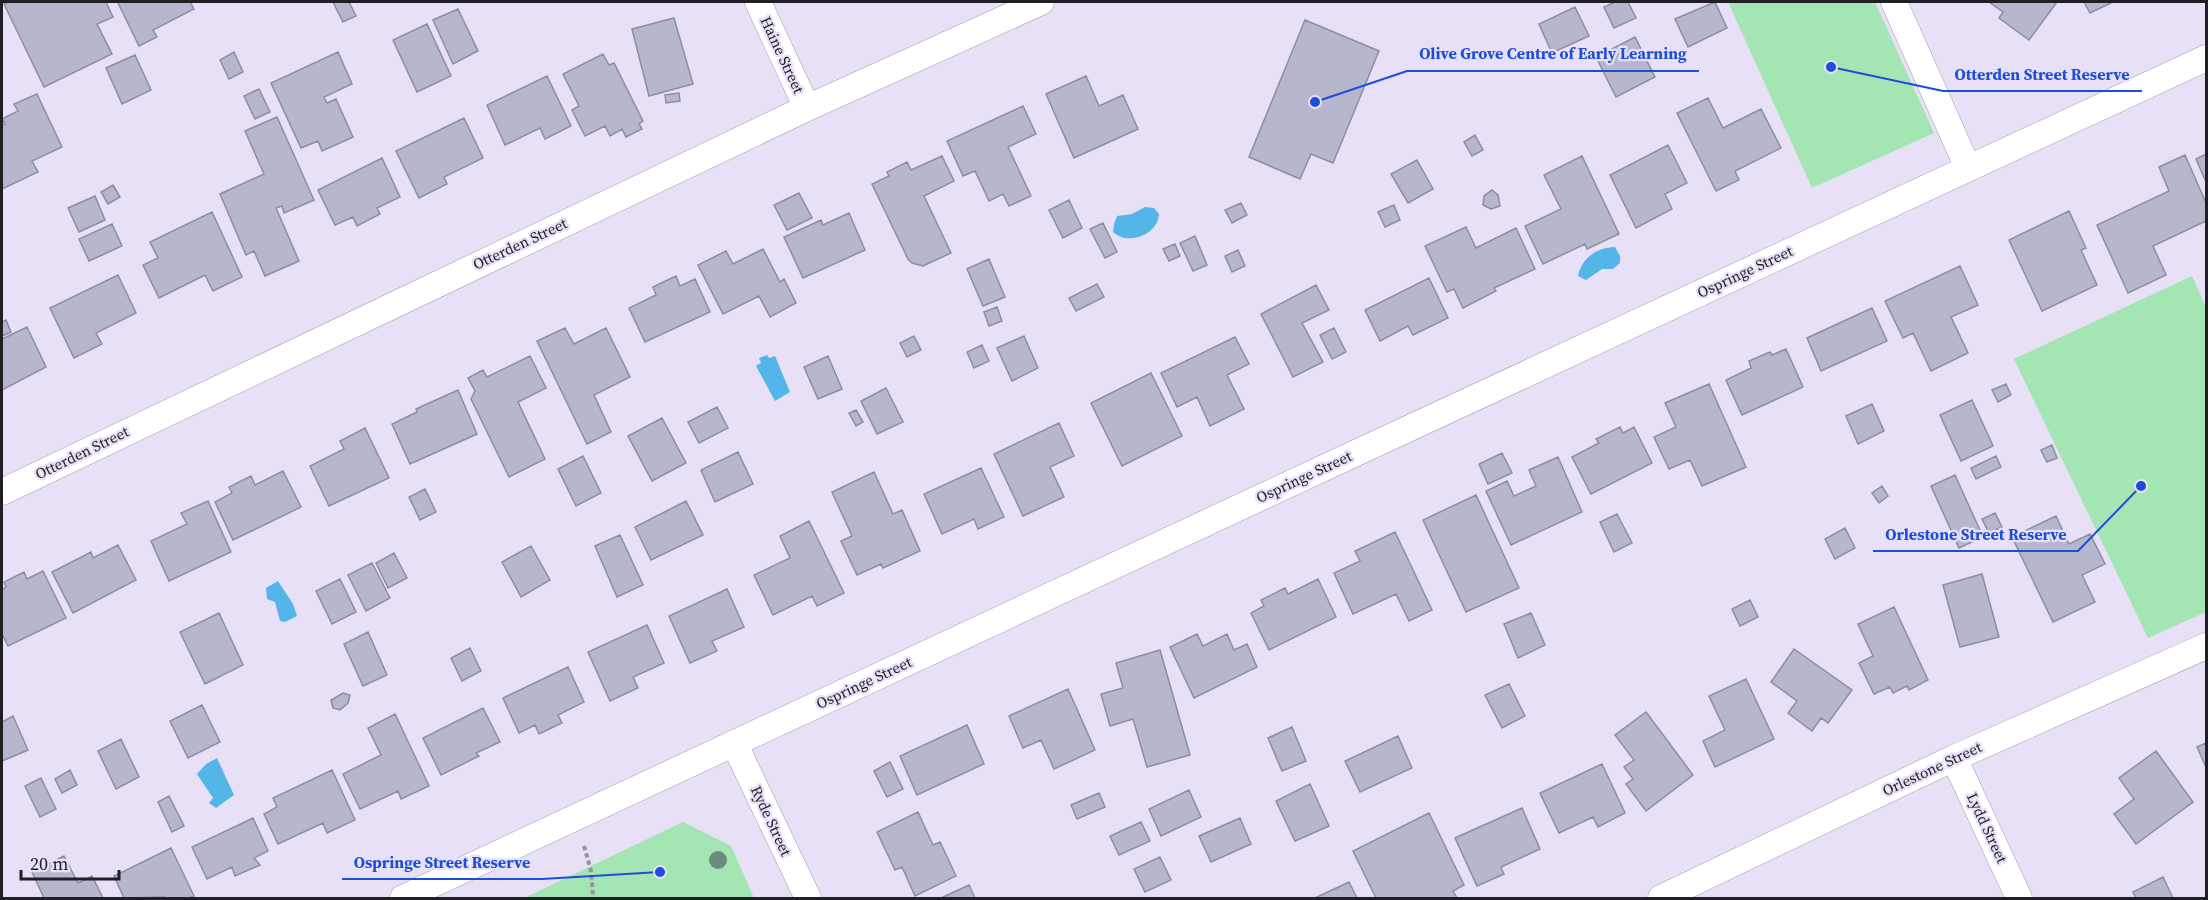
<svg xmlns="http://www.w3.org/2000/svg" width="2208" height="900" viewBox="0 0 2208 900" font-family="'Source Serif 4',serif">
<rect width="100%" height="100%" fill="#e8e0f6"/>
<path fill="#a4e6b3" d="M1728,2H1875L1934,133L1812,188Z
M2192,276L2206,307V612L2148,638L2014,359Z
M683,822L731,846L754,898H524Z"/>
<path fill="#54b5e8" d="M1145,207L1154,208L1159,214C1158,235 1128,246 1113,232L1114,224L1117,216L1132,214Z
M1615,247L1620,256V263L1613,269H1602L1586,280L1578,276C1582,257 1597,248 1615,247Z
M767,355L769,358L775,356L790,392L775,401L756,366L761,363L759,358Z
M278,581L293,604L297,616L285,622L280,621L275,602L267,599L266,588Z
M217,758L234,795L216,808L209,803L213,798L197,774L206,764Z"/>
<path fill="#b6b7cd" stroke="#8d8da2" stroke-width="1.5" d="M9,2H106L113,17L97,24L112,54L44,87L4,4Z
M121,2H190L194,9L153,30L157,37L139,46L118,3Z
M333,2H349L356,16L343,22Z
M1615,2H1628L1636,18L1614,28L1604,7Z
M1715,2L1727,28L1688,47L1675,19Z
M1989,2H2057L2029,40L1999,18L2003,12Z
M2084,2H2113L2090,13Z
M1575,7L1589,36L1552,53L1539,24Z
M458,9L478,51L453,64L433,20Z
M674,18L693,84L649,96L632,29Z
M1305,20L1379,51L1333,163L1311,154L1300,179L1249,157Z
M427,24L451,76L417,92L393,40Z
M1635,37L1655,77L1616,97L1596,57Z
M234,52L243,72L229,79L220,60Z
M338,52L352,84L324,97L327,103L336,99L353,137L322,151L318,141L301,148L271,83Z
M603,54L609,65L614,63L643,121L639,124L642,129L626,137L622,129L610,136L605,126L585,136L572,110L579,106L563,74Z
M135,55L151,90L122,104L106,68Z
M547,76L571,126L545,139L540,128L505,145L487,105Z
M1086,76L1099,106L1123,95L1138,129L1074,158L1046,94Z
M259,89L270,112L255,119L244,96Z
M679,93L680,101L666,103L665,95Z
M37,94L62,147L32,161L38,172L2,189V126L5,124L2,119L18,111L14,104Z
M1708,98L1723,128L1761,109L1781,148L1735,171L1739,180L1716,191L1677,113Z
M1023,106L1036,134L1008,147L1031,196L1009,206L1003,194L989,201L975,171L963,176L947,141Z
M277,117L314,200L284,213L282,206L276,208L299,261L265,276L254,251L246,255L220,194L264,174L245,131Z
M464,118L483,158L444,177L447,184L419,198L396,151Z
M1475,135L1483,150L1472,156L1464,142Z
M1668,145L1687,183L1665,194L1672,209L1636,228L1610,175Z
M2206,154V182L2196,159Z
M2185,155L2206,203V221L2153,246L2166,275L2128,293L2097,225L2169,191L2159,167Z
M942,156L954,181L924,196L951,253L923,266L912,263L908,259L872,184L889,176L887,172L907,162L911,170Z
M1582,156L1619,234L1587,249L1585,244L1543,264L1525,226L1561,209L1544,175Z
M382,158L400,197L377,208L380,214L357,226L353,217L335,225L318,190Z
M1417,160L1433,189L1408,203L1391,174Z
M113,185L120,197L108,204L101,192Z
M1492,190L1498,195L1500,206L1491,209L1483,205L1484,196Z
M799,193L812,218L787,230L774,205Z
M95,196L105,220L79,232L68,208Z
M1069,200L1082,228L1063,238L1049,210Z
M1241,203L1247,215L1232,223L1225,210Z
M1394,205L1400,220L1385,227L1378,212Z
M2069,211L2086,248L2081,250L2097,285L2042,311L2009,240Z
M212,212L242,277L213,291L205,275L159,298L143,265L158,258L150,242Z
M849,213L865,250L803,278L784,237L821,220L823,225Z
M1103,223L1117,252L1105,258L1090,229Z
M112,224L122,246L89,261L79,239Z
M1466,227L1476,248L1516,228L1535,269L1494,288L1496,291L1463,308L1454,289L1447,292L1425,246Z
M1195,236L1207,265L1193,271L1180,243Z
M1175,244L1180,256L1169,261L1163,249Z
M763,249L780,282L784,279L796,303L770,317L759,296L723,314L698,265L726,251L733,264Z
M1238,250L1245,266L1232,272L1225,256Z
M989,259L1005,297L983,306L967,269Z
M1960,266L1978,305L1951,317L1968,353L1931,371L1913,333L1903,338L1885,301Z
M118,275L136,313L96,333L102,344L74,358L50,308Z
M676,276L680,286L695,279L710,312L645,342L629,308L656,295L653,287Z
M1429,278L1448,318L1413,335L1408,326L1380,341L1365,310Z
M1097,284L1104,297L1076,311L1069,298Z
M1316,285L1329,310L1302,323L1323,362L1293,377L1261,314Z
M997,307L1002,321L989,326L984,312Z
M1872,308L1887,341L1821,371L1807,338Z
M6,320L11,332L2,336V322Z
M27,327L46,367L2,390V339Z
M565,328L574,344L606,328L630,377L594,395L611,432L587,444L537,341Z
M1334,328L1346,352L1332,359L1320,335Z
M914,336L921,350L907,357L900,343Z
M1024,336L1038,368L1012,381L997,348Z
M1235,337L1249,364L1227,375L1244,409L1210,426L1197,397L1177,407L1161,373Z
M982,345L989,361L974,368L967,352Z
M1786,349L1803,387L1742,415L1726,380L1751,368L1749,361L1770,352L1772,355Z
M530,356L546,388L518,402L545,459L509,477L471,399L475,391L468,378L483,370L487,377Z
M828,356L842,389L818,399L804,367Z
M1151,373L1182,436L1122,466L1091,403Z
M1709,384L1746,467L1702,486L1690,460L1669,469L1654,437L1676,427L1665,403Z
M2006,384L2011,395L1998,402L1992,390Z
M886,388L903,422L877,434L861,401Z
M458,390L477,434L410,464L392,424L417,412L416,409Z
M1972,400L1993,446L1961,461L1940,415Z
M1872,404L1884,431L1858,444L1846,416Z
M717,407L728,428L699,443L688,422Z
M856,410L863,422L856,426L849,413Z
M662,418L686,463L652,481L628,436Z
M1059,423L1074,456L1050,467L1064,497L1023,516L994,454Z
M1620,427L1623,433L1634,427L1652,463L1591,494L1572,457L1599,443L1596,439Z
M365,428L389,478L329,506L310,466L344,449L340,441Z
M2052,445L2057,458L2047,462L2041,450Z
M738,452L753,484L715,502L701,470Z
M1502,453L1512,473L1488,484L1479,464Z
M583,456L601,493L576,506L558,469Z
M1996,456L2001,467L1976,479L1971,468Z
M1558,457L1582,512L1511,545L1486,491L1507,481L1514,496L1536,486L1529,470Z
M981,468L1004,517L978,529L974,519L942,534L924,494Z
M283,471L301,507L233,540L215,502L232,493L229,487L251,476L255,485Z
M874,472L893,514L902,510L920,551L883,568L881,564L857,575L841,541L852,536L832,492Z
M1955,475L1983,537L1959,548L1931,486Z
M1882,486L1888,496L1879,503L1872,493Z
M425,489L436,512L420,520L409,497Z
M1476,495L1519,588L1466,612L1423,520Z
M208,501L231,552L169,581L151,541L187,524L181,513Z
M686,501L703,535L651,560L635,527Z
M1995,513L2002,527L1989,533L1982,519Z
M1617,514L1632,543L1614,552L1600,522Z
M2056,516L2069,544L2090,534L2105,564L2082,575L2095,602L2053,622L2012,537Z
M809,521L844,593L817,606L812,596L773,615L754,575L790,558L780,536Z
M1845,528L1855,548L1835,559L1825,539Z
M1395,532L1432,610L1409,621L1396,594L1353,614L1334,573L1360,561L1355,551Z
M620,535L643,585L617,597L595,546Z
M118,545L136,580L73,613L52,572L91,552L93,558Z
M531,546L550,580L521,597L502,562Z
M394,553L407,578L388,588L376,563Z
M372,563L390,598L366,611L348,575Z
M43,571L66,618L8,646L2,634V590L6,587L4,582L24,572L27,579Z
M1982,574L1999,637L1960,647L1943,585Z
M340,579L356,612L332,624L316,591Z
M1318,579L1336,617L1269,650L1251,613L1264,606L1261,600L1285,588L1288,594Z
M727,589L744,627L712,641L717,651L690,663L669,616Z
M1750,600L1758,617L1740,626L1732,609Z
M1894,607L1928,680L1909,690L1907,686L1893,693L1890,687L1874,694L1859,663L1873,656L1858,624Z
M219,613L243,665L205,684L180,632Z
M1531,613L1545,645L1518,658L1504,624Z
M647,625L664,663L633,677L638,688L610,701L588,652Z
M368,632L387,675L363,686L344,644Z
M1197,634L1203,646L1227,634L1234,650L1247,644L1257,667L1194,698L1170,647Z
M470,648L481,671L462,681L451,658Z
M1794,649L1852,690L1828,723L1821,718L1812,731L1788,713L1797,701L1771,682Z
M1160,650L1190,755L1147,767L1133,719L1110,726L1101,694L1123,688L1116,663Z
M568,667L584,702L558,715L562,723L539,734L535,725L519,733L503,698Z
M1746,679L1774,739L1715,767L1703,741L1725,730L1709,696Z
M1509,684L1525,716L1502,728L1485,695Z
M1068,689L1095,750L1054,769L1041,740L1023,748L1009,716Z
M343,693L350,695L348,703L340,710L333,708L331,700Z
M202,705L220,742L188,758L170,721Z
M483,708L500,742L476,753L479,756L441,775L423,738Z
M1646,712L1693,775L1646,811L1626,784L1633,779L1624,767L1634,760L1615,735Z
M395,714L429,786L401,799L398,791L360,809L343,774L381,755L368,728Z
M13,716L28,750L2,761V722Z
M967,725L984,764L917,795L900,756Z
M1292,727L1306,761L1282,771L1268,738Z
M1398,736L1412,768L1360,792L1345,761Z
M121,739L139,777L116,789L98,751Z
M2206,743V767L2197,747Z
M2156,751L2193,802L2136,844L2114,814L2134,799L2119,778Z
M890,762L903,789L887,797L874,771Z
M1602,764L1625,813L1598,827L1593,817L1559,833L1540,793Z
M70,770L77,785L62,793L55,779Z
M332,770L355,820L327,833L323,823L278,844L264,814L277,807L273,798Z
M41,778L56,809L40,817L25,786Z
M1310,784L1329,826L1295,841L1276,801Z
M1189,790L1201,817L1161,836L1149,809Z
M1099,793L1105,807L1077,819L1071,805Z
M169,796L184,826L172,832L158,802Z
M1522,808L1540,849L1501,867L1504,874L1477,886L1455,838Z
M918,812L933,845L940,842L956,876L915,896L902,867L895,870L877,832Z
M1429,813L1464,885L1453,891L1457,898H1376L1353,851Z
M253,818L268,851L254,858L260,865L235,876L232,867L207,879L192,847Z
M1240,818L1251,844L1211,862L1199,836Z
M1141,822L1150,841L1119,855L1110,836Z
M171,848L194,896L189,898H166L165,897L124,898L114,876Z
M64,856L78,883L92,876L103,898H44L32,872Z
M1160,857L1171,880L1145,892L1134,869Z
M2163,877L2173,898H2136L2133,892Z
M1349,882L1357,898H1315Z
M969,885L975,898H941Z"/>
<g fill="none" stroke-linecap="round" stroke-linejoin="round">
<g stroke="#a49cb1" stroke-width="27">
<path id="street" d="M758,2L807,108
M1894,2L1968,168
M2,492L807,108L1041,2
M734,743L808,898
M1954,758L2019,898
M403,898L1328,466L2206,58
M1661,898L1954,758L2206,646"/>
</g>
<path stroke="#9892a2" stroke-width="4" stroke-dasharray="4.5 3" stroke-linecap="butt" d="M584,846L591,871L593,898"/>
<use href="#street" stroke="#fff" stroke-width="26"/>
</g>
<circle fill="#6c8b80" cx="718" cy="860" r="9"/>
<g text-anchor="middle" stroke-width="4.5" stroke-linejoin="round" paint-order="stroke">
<g font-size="15" fill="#211e26" stroke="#e8e0f6">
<text transform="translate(782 55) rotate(65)" y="5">Haine Street</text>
<text transform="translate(520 244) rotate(-25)" y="5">Otterden Street</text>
<text transform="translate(1745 272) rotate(-25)" y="5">Ospringe Street</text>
<text transform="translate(82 453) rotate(-26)" y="5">Otterden Street</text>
<text transform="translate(1304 477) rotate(-25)" y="5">Ospringe Street</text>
<text transform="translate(864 683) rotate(-25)" y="5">Ospringe Street</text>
<text transform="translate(1932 769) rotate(-25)" y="5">Orlestone Street</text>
<text transform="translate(771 821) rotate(65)" y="5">Ryde Street</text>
<text transform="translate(1987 828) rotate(65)" y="5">Lydd Street</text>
</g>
</g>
<path fill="none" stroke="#1d4ed8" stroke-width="2" d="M1315 102L1407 71H1699M1831 67L1943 91H2142M2141 486L2078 551H1873M660 872L542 879H342"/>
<g fill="#1d4ed8" stroke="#e8e0f6" stroke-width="2">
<circle cx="1315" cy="102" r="6"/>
<circle cx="1831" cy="67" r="6"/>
<circle cx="2141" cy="486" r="6"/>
<circle cx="660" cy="872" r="6"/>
</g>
<g font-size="16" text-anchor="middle" font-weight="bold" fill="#1d4ed8" stroke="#e8e0f6" stroke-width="4.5" stroke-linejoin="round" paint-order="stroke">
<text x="1553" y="59">Olive Grove Centre of Early Learning</text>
<text x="2042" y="80">Otterden Street Reserve</text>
<text x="1976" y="540">Orlestone Street Reserve</text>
<text x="442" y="868">Ospringe Street Reserve</text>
</g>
<rect width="2208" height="900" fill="none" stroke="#211e26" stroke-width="6"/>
<path d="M21 870v9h98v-9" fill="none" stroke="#211e26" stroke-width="3"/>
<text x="30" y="870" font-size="18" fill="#211e26" stroke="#e8e0f6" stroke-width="4.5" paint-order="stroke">20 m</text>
</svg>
